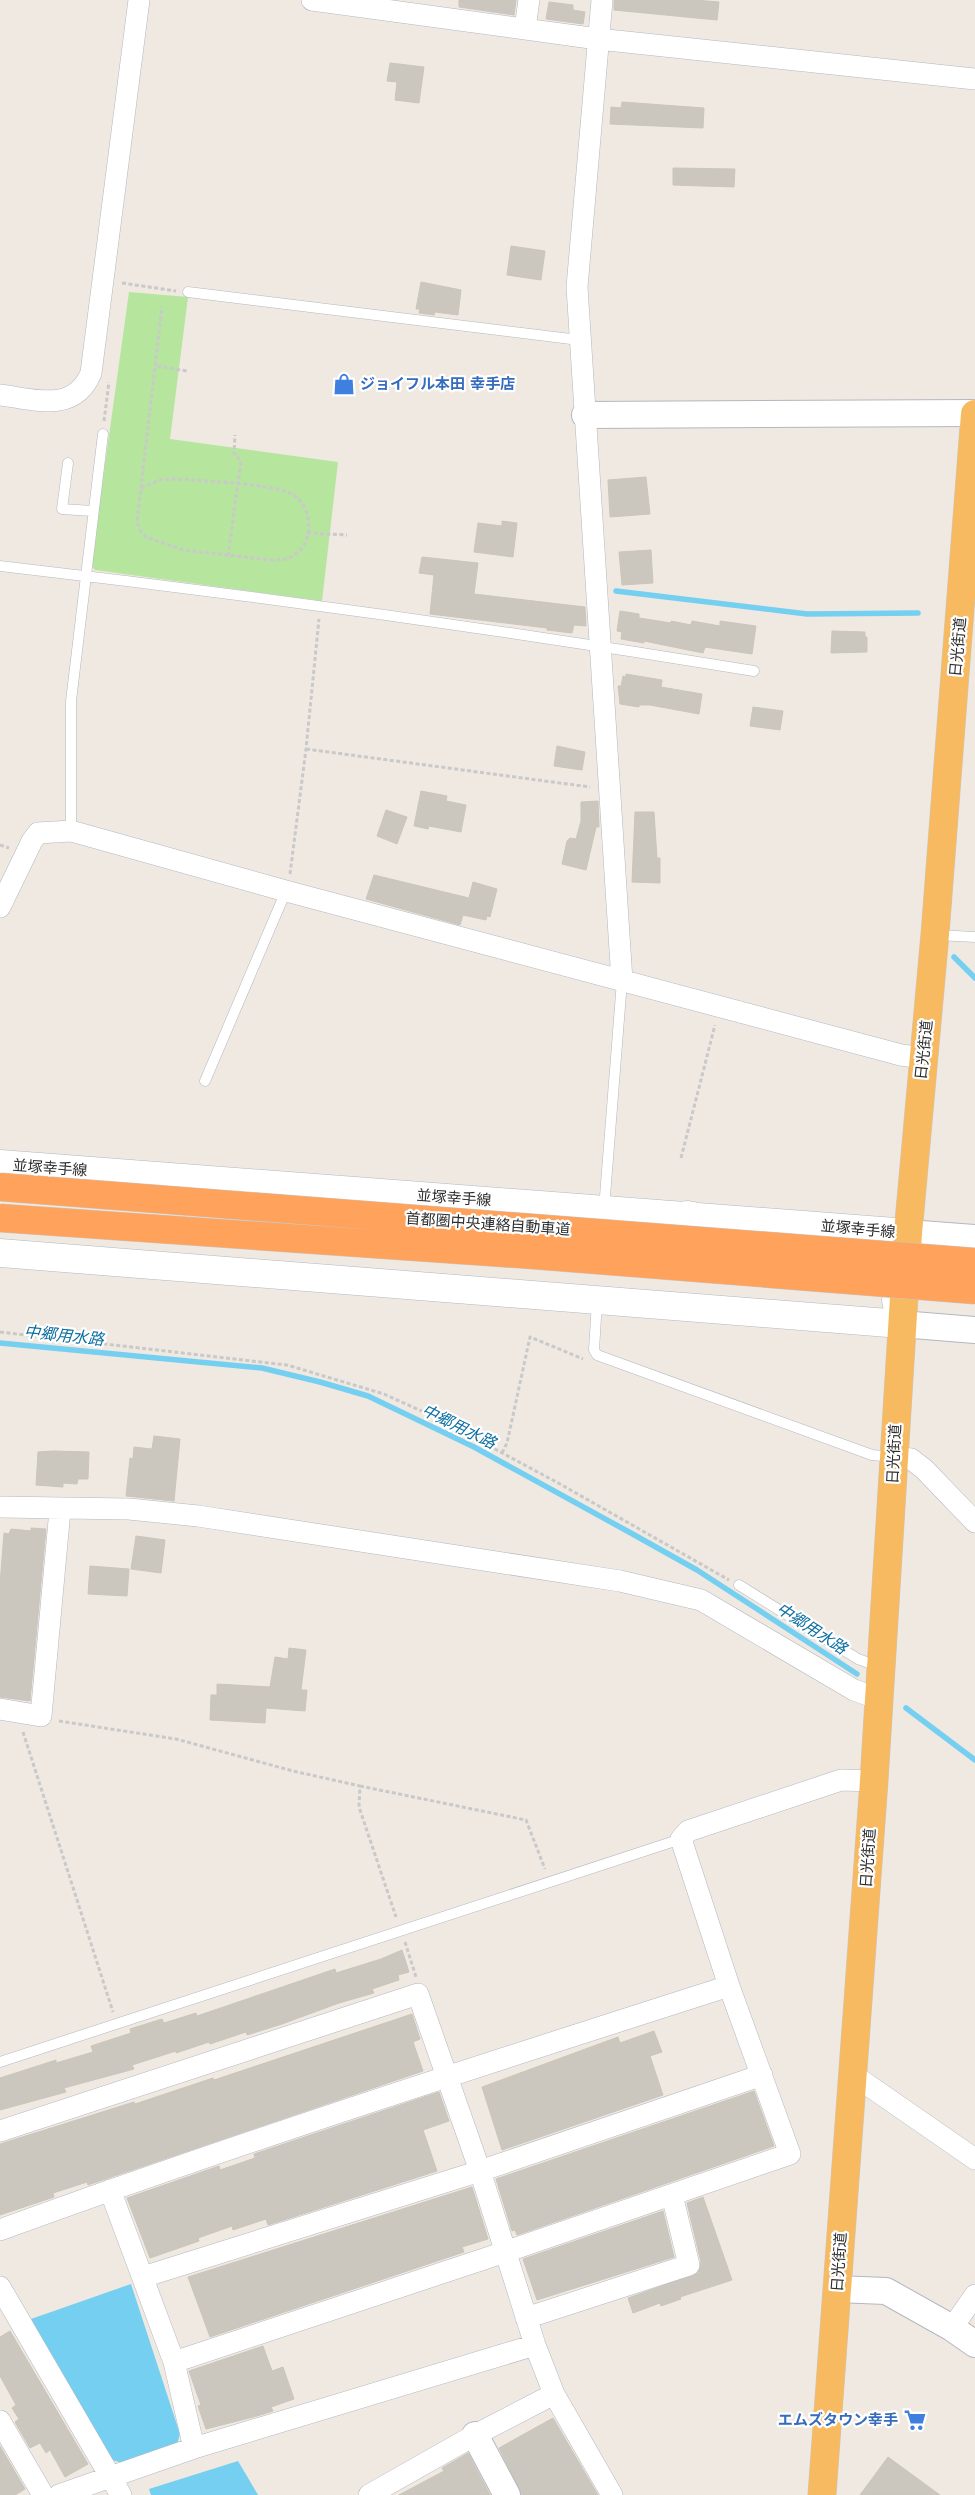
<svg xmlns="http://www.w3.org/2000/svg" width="975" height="2495" viewBox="0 0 975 2495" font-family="'DejaVu Sans','Noto Sans JP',sans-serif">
<rect width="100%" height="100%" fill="#efe9e1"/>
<path fill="#b6e59e" d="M129,292L188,297L170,439L338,462L322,601L95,570L91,565Z"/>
<path fill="#75cff0" d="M131,2284L180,2434L176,2448L122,2463L109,2459L31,2319Z
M238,2461L258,2495H151L149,2489Z"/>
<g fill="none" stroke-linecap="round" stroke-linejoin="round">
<path stroke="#75cff0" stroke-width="5.5" d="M616,591L807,614L918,613
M954,957L975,978
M0,1343L262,1368L320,1382L368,1396L474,1447L629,1532L697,1570L857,1674
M906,1708L975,1760"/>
</g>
<path fill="#cbc7bf" stroke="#cbc5ba" d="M459,0H516L514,15L459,7Z
M695,0L719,2L717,20L614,10V0Z
M549,2L573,5V10L585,12L583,24L546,19Z
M390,63L424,67L419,103L395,100L397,82L387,81Z
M622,102L704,108L703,128L610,124L611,107L621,108Z
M673,168L735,169L734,187L673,185Z
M511,246L545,251L541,280L507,275Z
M421,282L461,290L458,315L435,312L434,315L419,313L420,309H416Z
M646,477L650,514L610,517L608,480Z
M502,521L517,523L513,557L474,552L478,523L502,526Z
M651,550L653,583L622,585L619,552Z
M422,557L478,563L474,594L585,607L586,626L574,625L572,633L547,630V628L430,614L434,575L419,573Z
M620,611L639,614V618L671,623V621L691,625L692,621L720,626V621L756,626L752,654L705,647L703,653L644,641V643L621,639L622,632L617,631Z
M832,631L865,632V637H867V652L831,653Z
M626,674L662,680L661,687L702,694L699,714L650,705H639V707L620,704L618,686H621L623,676L626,677Z
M753,707L783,711L780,730L750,726Z
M557,746L585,752L582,770L554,766Z
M421,791L447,796L446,801L466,805L461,832L429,826L428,829L414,826Z
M598,801L599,827H596L586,870L562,864L567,841L570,838L576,839L581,821V802Z
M386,810L407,817L397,844L377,836Z
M635,812H654L657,858H660V883L632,882Z
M374,875L469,898L473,882L497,889L490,917L487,916L486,920L463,915L460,925L366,899Z
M154,1436L180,1439L174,1501L126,1496L130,1458L133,1459L134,1447L152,1449Z
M53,1451L89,1452L88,1479H78L77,1484L63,1483V1487L36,1485L38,1452Z
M31,1528L46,1529L30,1701L0,1697V1584L4,1533L9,1534L11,1529L31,1531Z
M136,1536L165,1540L161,1573L131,1569Z
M90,1566L129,1569L127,1596L88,1594Z
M289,1648L306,1650L301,1690H307L305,1711L266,1708L265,1723L210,1720L211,1695H217V1684L270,1687L275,1657L288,1659Z
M402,1950L409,1972L398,1975L399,1980L372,1989L374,1993L339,2003L282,2024L247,2035L246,2032L210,2044L209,2042L176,2053V2051L132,2065L134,2069L64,2088L66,2092L0,2110V2078L56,2060V2063L93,2052L91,2046L131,2033L130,2029L162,2019L164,2023L196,2013L197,2016L335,1969L336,1973L381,1959Z
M412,2014L420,2039L413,2042L423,2071L88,2185L87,2182L53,2193L54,2197L0,2215V2144L134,2102L135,2104L213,2078L214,2080Z
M654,2031L662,2052L650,2056L663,2095L502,2150L482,2087L618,2037L620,2043Z
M754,2091L774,2146L517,2235L515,2230L512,2231L496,2179Z
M439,2092L449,2121L423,2130L437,2171L268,2225L266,2219L233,2230L232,2226L198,2238L199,2241L150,2258L127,2198L219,2166L220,2170L255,2158L254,2154Z
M472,2187L488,2239L462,2247L464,2252L210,2337L188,2277Z
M703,2197L732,2280L680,2297L681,2299L661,2306L660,2303L633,2313L628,2298L698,2273L701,2262L687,2203Z
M663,2211L674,2257L537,2300L523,2259Z
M10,2331L88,2464L65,2477L50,2450L46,2453L40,2443L30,2448L15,2422L19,2419L12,2408L16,2405L0,2376V2337Z
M263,2346L272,2371L283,2367L294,2399L271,2407L273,2411L257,2416L206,2429L198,2406L201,2405L189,2371Z
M553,2418L598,2495H522L499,2448Z
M0,2446L25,2489L15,2495H0Z
M468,2453L490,2495H399L444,2471L442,2468Z
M888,2457L940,2495H860Z"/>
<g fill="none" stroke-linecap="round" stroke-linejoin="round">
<g stroke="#b4b7c1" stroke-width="11">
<path id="service" d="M188,292L579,340
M68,463L62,509L92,511
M0,566C252,595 504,630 754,671
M71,831V701L103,434
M936,935L975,937
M205,1081L286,891
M604,1209L622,981
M597,1301L594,1350L597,1355L872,1455L893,1457
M739,1585L858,1659L880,1667
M0,2062L681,1839"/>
</g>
<g stroke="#b4b7c1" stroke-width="22">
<path id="minor" d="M312,0L598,39L975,79
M602,0L577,287L622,981
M525,28L529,0
M0,395C34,399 74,414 91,373L139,0
M0,907L32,841L38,833L71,831L286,891L901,1055L923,1058
M894,1457L911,1459L924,1469L975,1522
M0,1507L129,1509L198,1516L620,1581L701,1600L854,1690L879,1699
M0,1709L41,1716L60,1510
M852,2074L975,2159
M0,2131L418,1994L480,2171L535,2345L554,2394L612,2495
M110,2190L174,2362L194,2448
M0,2230C241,2142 485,2064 729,1986
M143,2277L480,2171L762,2075
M0,2287L121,2495
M526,2318L689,2265L672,2195
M952,2328L975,2295
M174,2362L505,2252L790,2154L729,1986L681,1839L688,1831L841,1780L874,1781
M0,2421L43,2495
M59,2495L194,2448L535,2345
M369,2495L475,2435L554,2394"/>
</g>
<g stroke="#b4b7c1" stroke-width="28">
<path id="tertiary" d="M585,415L975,413
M975,1238L908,1233C924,1271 936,1273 975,1276
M901,1324L975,1330
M837,2289L886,2291L952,2328L975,2344
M475,2435L507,2495"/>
</g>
<g stroke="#b4b7c1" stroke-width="29">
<path id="secondary" d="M0,1164L908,1233
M687,1215C710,1220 743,1222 762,1237C768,1241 773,1249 778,1254
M0,1253L901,1324L896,1300"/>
</g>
<g stroke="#c9c9c9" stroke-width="29">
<path id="trunk" d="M822,2495L874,1781L908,1233L935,934L975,414"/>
</g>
<path stroke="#c9c9c9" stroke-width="3" stroke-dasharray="4 2.5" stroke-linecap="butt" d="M122,283L176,291
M157,366L187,371
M104,421L109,382
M141,488L160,480L173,479C196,480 274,484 292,494C313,506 315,543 293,556C286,560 278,560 270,560L183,550L146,537L140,530L137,521L162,307
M307,533L347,535
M228,556L241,461L234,453L235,435
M306,749L590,787
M0,845L9,848
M290,874L306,749L319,619
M681,1158L715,1025
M0,1332L287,1365L384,1394L439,1419L560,1484L729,1580
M502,1453L507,1443L530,1337L583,1359
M59,1721L176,1739L293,1771L360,1786L359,1807L396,1917
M23,1732L113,2012
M360,1786L526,1820L545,1869
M405,1942L416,1977"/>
<use href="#service" stroke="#fff" stroke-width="10"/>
<use href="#minor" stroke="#fff" stroke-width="21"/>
<use href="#tertiary" stroke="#fff" stroke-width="26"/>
<use href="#secondary" stroke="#fff" stroke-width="28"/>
<use href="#trunk" stroke="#f8ba60" stroke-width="28"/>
<g stroke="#c9c9c9" stroke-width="29" stroke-linecap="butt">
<path id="motorway-bridge" d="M0,1187L975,1262
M0,1218L533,1255L975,1290"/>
</g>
<use href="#motorway-bridge" stroke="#ffa35c" stroke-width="28"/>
</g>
<defs>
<g id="shop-bare" transform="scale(1.725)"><path d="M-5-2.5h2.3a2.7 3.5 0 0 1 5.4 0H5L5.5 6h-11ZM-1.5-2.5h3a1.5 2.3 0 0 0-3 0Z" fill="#3f7fe0" stroke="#fff" stroke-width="2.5" paint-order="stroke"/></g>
<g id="supermarket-bare" transform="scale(1.725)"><path d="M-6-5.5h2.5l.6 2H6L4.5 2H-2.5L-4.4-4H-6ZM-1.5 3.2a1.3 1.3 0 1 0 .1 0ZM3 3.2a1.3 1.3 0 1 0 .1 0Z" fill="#3f7fe0" stroke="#fff" stroke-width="2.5" paint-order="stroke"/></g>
</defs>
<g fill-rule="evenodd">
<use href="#shop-bare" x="344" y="384"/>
<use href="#supermarket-bare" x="915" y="2420"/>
</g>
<g text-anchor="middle" stroke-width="4.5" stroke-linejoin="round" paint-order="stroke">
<g font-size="15" font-weight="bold" fill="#366cbe" stroke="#fff" text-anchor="start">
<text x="360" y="389">ジョイフル本田 幸手店</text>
<text x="898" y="2425" text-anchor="end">エムズタウン幸手</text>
</g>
<g font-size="15" fill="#2e2e2e" stroke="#fff">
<text transform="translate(958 647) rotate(-85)" y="5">日光街道</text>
<text transform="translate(924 1050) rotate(-84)" y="5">日光街道</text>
<text transform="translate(50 1168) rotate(4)" y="5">並塚幸手線</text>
<text transform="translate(454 1198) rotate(4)" y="5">並塚幸手線</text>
<text transform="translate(488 1224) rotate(4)" y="5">首都圏中央連絡自動車道</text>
<text transform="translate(858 1229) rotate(5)" y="5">並塚幸手線</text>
<text transform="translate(894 1454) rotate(-87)" y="5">日光街道</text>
<text transform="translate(868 1858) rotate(-86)" y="5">日光街道</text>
<text transform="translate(839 2262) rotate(-86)" y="5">日光街道</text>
</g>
<g font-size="16" font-style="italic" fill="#0d6fa3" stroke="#fff">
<text transform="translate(64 1335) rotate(6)" y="6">中郷用水路</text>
<text transform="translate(459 1426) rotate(26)" y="6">中郷用水路</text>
<text transform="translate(812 1628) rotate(33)" y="6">中郷用水路</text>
</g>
</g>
</svg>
